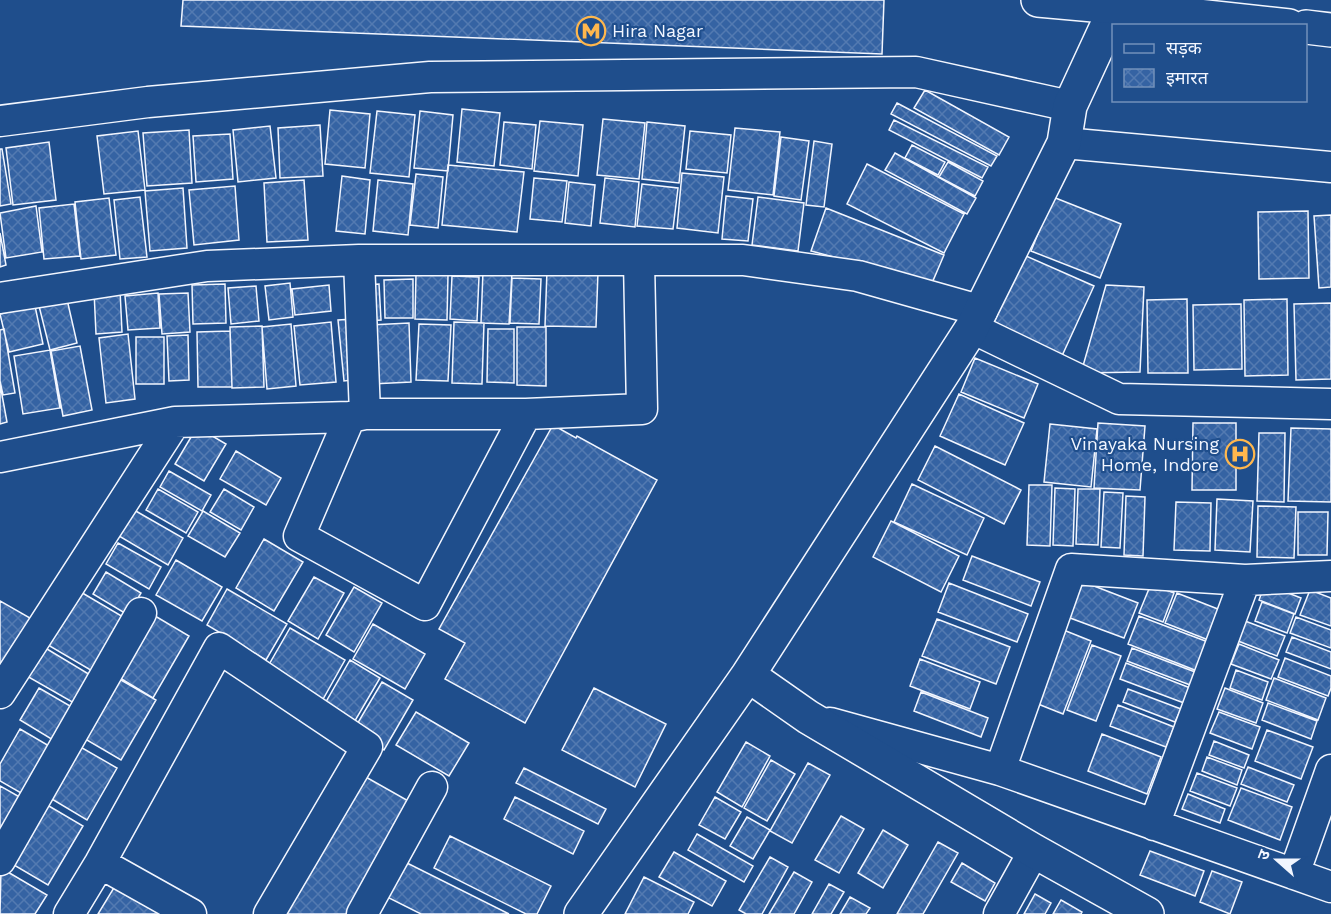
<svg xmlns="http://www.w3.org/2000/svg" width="1331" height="914" viewBox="0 0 1331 914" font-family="'Work Sans','Noto Sans Devanagari',sans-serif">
<defs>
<pattern id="building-cross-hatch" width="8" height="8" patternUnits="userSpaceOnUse" patternTransform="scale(1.5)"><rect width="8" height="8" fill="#3563a3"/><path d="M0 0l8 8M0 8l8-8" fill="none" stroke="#537ab1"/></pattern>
</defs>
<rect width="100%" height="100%" fill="#1f4e8c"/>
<path fill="url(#building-cross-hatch)" stroke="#f2f6ff" stroke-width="1.5" d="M183,0H884L882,54L181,26Z
M925,90L1009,137L999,155L914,108Z
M897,103L997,156L991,166L891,114Z
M462,109L500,113L494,166L457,162Z
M330,110L370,114L365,168L325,164Z
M377,111L415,115L409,177L370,173Z
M420,111L453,115L448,171L414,168Z
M603,119L645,123L639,179L597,175Z
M894,120L988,167L982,178L889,130Z
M540,121L583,125L578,176L534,171Z
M504,122L536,125L532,169L500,165Z
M647,122L685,126L679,183L642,179Z
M320,125L323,176L280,178L278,128Z
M270,126L276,178L238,182L233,130Z
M735,128L780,132L773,195L728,190Z
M189,130L192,183L147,186L143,133Z
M138,131L145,190L104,194L97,136Z
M690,131L731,135L727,173L686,169Z
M230,134L233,179L196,182L193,136Z
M781,137L809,141L801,200L774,196Z
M814,141L832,144L824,207L806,205Z
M49,142L56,200L13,205L6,148Z
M912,145L945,162L938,175L905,158Z
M0,149H2L11,204L0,206Z
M895,153L976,198L967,214L885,170Z
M948,162L983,181L975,196L939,177Z
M867,164L964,214L944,253L847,204Z
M448,165L524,172L517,232L442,225Z
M682,173L724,177L718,233L677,228Z
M416,174L443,177L438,228L410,225Z
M342,176L370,180L365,234L336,231Z
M534,178L567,181L562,222L530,219Z
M605,178L639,182L635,227L600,223Z
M304,180L308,240L267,242L264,183Z
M378,180L413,184L408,235L373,231Z
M569,182L595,185L591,226L565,223Z
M642,184L678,188L673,229L637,226Z
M235,186L239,240L194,245L189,190Z
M183,188L187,248L150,251L145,191Z
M726,196L753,199L748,241L722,239Z
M140,197L147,257L120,259L114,200Z
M758,197L804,203L798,251L752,245Z
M1053,197L1121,224L1100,278L1031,251Z
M109,198L116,255L81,259L75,202Z
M74,204L80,256L44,259L39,208Z
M36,206L42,252L6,258L0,213Z
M826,208L944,255L932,283L811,251Z
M1308,211L1309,278L1259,279L1258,212Z
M1331,215V287L1319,288L1314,216Z
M0,233L6,265L0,267Z
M1017,252L1094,286L1061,358L985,324Z
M547,270L598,272L596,327L545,326Z
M483,271L512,272L509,324L481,323Z
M416,274L448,275L447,320L415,319Z
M452,276L479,277L477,321L450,319Z
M512,278L541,279L539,324L510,323Z
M413,279V318H385L384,280Z
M290,283L293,317L269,320L265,286Z
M225,284L226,323L193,324L192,285Z
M379,284L381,320L365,321L364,285Z
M329,285L331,311L295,315L292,289Z
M1106,285L1144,287L1140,372L1081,373Z
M256,286L259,321L231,324L228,288Z
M120,290L122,332L96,334L94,291Z
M158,293L160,328L128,330L125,296Z
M188,293L190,332L162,334L159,294Z
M66,295L77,343L50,350L38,302Z
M1187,299L1188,373H1148L1147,300Z
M1287,299L1288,375L1245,376L1244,300Z
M1331,303V379L1296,380L1294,304Z
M1241,304L1242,369L1194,370L1193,305Z
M35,306L43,344L9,352L0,314Z
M354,319L360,379L344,381L338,320Z
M331,322L336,382L300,385L294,326Z
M454,322L484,323L482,384L452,383Z
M409,323L411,382L372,384L370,325Z
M291,324L296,386L267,389L262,327Z
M419,324L451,325L448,381L416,380Z
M262,326L264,387L232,388L230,327Z
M517,327H546V386L517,385Z
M4,329L15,393L3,395L0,381V330Z
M488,329H514V383L487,382Z
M230,331L232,387H198L197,332Z
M128,334L135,399L106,403L99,338Z
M188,335L189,380L169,381L167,336Z
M136,337H164V384H136Z
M80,346L92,410L63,416L51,351Z
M50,350L60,408L23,414L14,356Z
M975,358L1038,384L1024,418L961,392Z
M0,384L7,422L0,424Z
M959,394L1024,423L1005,465L940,436Z
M1098,423L1145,426L1140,490L1094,488Z
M1193,423H1236V490H1192Z
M1050,424L1097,429L1091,487L1044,482Z
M553,425L576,438L577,436L657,480L525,723L445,679L465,643L439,629Z
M197,427L226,444L204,481L175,464Z
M1291,428L1331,429V502L1288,501Z
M1259,433H1285L1284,502L1257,501Z
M935,446L1021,490L1004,524L918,480Z
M236,451L281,478L266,505L220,479Z
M169,471L211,495L202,511L160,487Z
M912,484L984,518L967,555L894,522Z
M1029,485H1052L1050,546L1027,545Z
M1055,488L1075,489L1073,546L1053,545Z
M158,489L198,512L186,533L146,510Z
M224,489L254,507L241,530L210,512Z
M1078,489H1100L1098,545L1076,544Z
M1104,492L1123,493L1120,548L1101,547Z
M1126,496L1145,497L1143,556L1124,555Z
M1217,499L1253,501L1250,552L1215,550Z
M1176,502L1211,503L1210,551L1174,550Z
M1258,506L1296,507L1294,558L1257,557Z
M134,510L183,538L168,565L119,536Z
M203,511L240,533L225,557L188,536Z
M1298,512H1328L1327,555H1298Z
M891,521L959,556L941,592L873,557Z
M264,539L303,562L274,611L236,588Z
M118,543L161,567L149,589L106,564Z
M972,556L1040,582L1031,606L963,580Z
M176,560L222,587L202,621L156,595Z
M106,572L141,593L128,615L93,594Z
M314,577L344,593L318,639L288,621Z
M1076,579L1138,603L1124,638L1062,615Z
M949,583L1028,614L1017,642L938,612Z
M1151,584L1174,593L1163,622L1139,613Z
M1265,584L1301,598L1295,614L1259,600Z
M354,587L382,603L354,652L326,635Z
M227,589L287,624L266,660L207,625Z
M1310,590L1331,598V626L1300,615Z
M79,591L130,621L99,675L48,645Z
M1177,593L1228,613L1216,643L1165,623Z
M0,601L30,618L0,674Z
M1262,602L1294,614L1287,633L1255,621Z
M150,613L189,636L153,698L115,675Z
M1139,616L1216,645L1205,674L1128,644Z
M1296,617L1331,630V648L1290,633Z
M937,619L1010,647L996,684L922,656Z
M1245,621L1285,636L1277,656L1238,641Z
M373,624L425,654L405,689L353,659Z
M290,628L345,660L322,701L267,668Z
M1061,629L1091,641L1063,714L1033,702Z
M1292,637L1331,652V669L1286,652Z
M1239,644L1279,660L1271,679L1231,664Z
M1092,645L1121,656L1096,721L1067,710Z
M42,646L97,679L81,707L25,675Z
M1132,648L1203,675L1198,688L1127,661Z
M1285,658L1331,676V688L1328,696L1278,677Z
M920,659L980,682L970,709L910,686Z
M350,660L380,678L349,731L319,714Z
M1126,663L1198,691L1192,706L1120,679Z
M1236,670L1268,682L1262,700L1230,688Z
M114,676L156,700L121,760L80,736Z
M1274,678L1326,698L1318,720L1266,700Z
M382,682L413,700L384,750L353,731Z
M39,688L77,710L58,743L20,720Z
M594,688L666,724L635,787L562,750Z
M1225,688L1263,703L1256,723L1217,709Z
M1128,689L1181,709L1175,722L1123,702Z
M921,692L988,718L981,737L914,711Z
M1268,703L1317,721L1311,739L1262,720Z
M1118,705L1174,727L1166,747L1110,726Z
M416,712L469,743L449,776L396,745Z
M1219,712L1260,727L1252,749L1210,733Z
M20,729L56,750L28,797L0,781V764Z
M1267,730L1313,747L1301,779L1255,761Z
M1102,734L1161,757L1147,794L1088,771Z
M70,741L117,768L87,820L40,792Z
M1214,741L1249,755L1244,768L1209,755Z
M746,742L770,756L742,807L717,792Z
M1207,757L1242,770L1237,785L1202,771Z
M771,760L795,774L767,821L744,808Z
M808,763L830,775L792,843L770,831Z
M1248,767L1294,785L1287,802L1241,784Z
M524,768L606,809L598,824L516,783Z
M1197,773L1237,788L1230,806L1190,791Z
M364,776L412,803L347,914H285Z
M0,786L25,800L0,843Z
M1241,788L1292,807L1280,840L1228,820Z
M1188,794L1225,809L1220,823L1182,809Z
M515,797L584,831L573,854L504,819Z
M715,797L741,812L725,839L699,825Z
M37,799L83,826L48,885L2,858Z
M841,816L864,829L839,873L815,860Z
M747,817L770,830L753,859L730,846Z
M883,830L908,845L883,888L858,873Z
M697,834L753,866L744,882L688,850Z
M450,836L551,886L537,914H526L434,868Z
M938,842L958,853L923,914H897Z
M1150,851L1204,871L1195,896L1140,875Z
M674,852L726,881L712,906L659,877Z
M770,857L788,867L762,914H746L739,910Z
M405,862L509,914H421L387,897Z
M962,863L995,883L985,901L951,882Z
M1,868L47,895L35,914H0Z
M1212,871L1242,882L1230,914L1200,902Z
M794,872L812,882L794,914H769Z
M644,877L694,902L688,914H625Z
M829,884L844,892L831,914H812Z
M115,886L160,914H98Z
M1035,894L1051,903L1045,914H1024Z
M850,897L870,908L866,914H840Z
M1061,900L1082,912L1081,914H1053Z"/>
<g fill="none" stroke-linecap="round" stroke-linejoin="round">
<g stroke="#f2f6ff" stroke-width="33">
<path id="street" d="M0,121L148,102L430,77L916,72L1070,106
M1064,143L1331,167
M359,260L365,414
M0,298L207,266L359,260H743L858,276L982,311
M972,328L1119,399L1331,404
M350,417L299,536L425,605L526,414
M0,457L175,422L350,417L365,414H526L642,409L639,261
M0,693L175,422
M830,723L1000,770L1331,887
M1000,770L1071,569L1245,580L1331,576
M1154,825L1245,580
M0,860L141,613
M100,863L191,914
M1294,874L1331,770
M69,914L100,863L219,648L367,747L269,914
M362,914L432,787
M999,914L1034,851"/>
</g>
<g stroke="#f2f6ff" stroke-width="36">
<path id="secondary" d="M748,675L808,717L1034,851L1147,914
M581,914L748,675L972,328L1064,143L1070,106L1119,0"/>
</g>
<g stroke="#f2f6ff" stroke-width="36">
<path id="primary" d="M1038,0L1116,7L1289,26
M1306,27L1331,30"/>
</g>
<use href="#street" stroke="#1f4e8c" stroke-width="30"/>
<use href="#secondary" stroke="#1f4e8c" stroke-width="33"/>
<use href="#primary" stroke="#1f4e8c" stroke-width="33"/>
</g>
<defs>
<g id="metro-ring" transform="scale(1.5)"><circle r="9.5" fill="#1f4e8c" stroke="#ffb74d" stroke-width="1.5"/><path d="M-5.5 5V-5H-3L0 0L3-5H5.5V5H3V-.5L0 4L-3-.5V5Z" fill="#ffb74d"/></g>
<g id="hospital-ring" transform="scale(1.5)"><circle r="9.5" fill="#1f4e8c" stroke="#ffb74d" stroke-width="1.5"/><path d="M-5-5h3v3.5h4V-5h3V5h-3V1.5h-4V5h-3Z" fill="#ffb74d"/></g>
</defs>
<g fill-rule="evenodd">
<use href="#metro-ring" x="591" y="31"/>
<use href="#hospital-ring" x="1240" y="454"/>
</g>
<g text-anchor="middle" stroke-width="4.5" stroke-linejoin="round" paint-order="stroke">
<g font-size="18" fill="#f2f6ff" stroke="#1f4e8c" text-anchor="start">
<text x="612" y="37">Hira Nagar</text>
<text x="1219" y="450" text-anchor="end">Vinayaka Nursing<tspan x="1219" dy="21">Home, Indore</tspan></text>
</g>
</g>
<rect x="1112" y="24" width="195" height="78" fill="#1f4e8c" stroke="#7391ba" stroke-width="1.5"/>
<rect x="1124" y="44" width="30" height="9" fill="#1f4e8c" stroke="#7391ba" stroke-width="1.5"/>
<text x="1166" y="54" font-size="18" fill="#f2f6ff">सड़क</text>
<rect x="1124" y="69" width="30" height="18" fill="url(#building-cross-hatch)" stroke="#7391ba" stroke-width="1.5"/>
<text x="1166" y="84" font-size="18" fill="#f2f6ff">इमारत</text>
<g transform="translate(1277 860) rotate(291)" stroke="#1f4e8c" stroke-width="4.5" paint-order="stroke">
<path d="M0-4.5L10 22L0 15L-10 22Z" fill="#f2f6ff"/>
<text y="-9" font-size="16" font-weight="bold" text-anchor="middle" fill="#f2f6ff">उ</text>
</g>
</svg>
